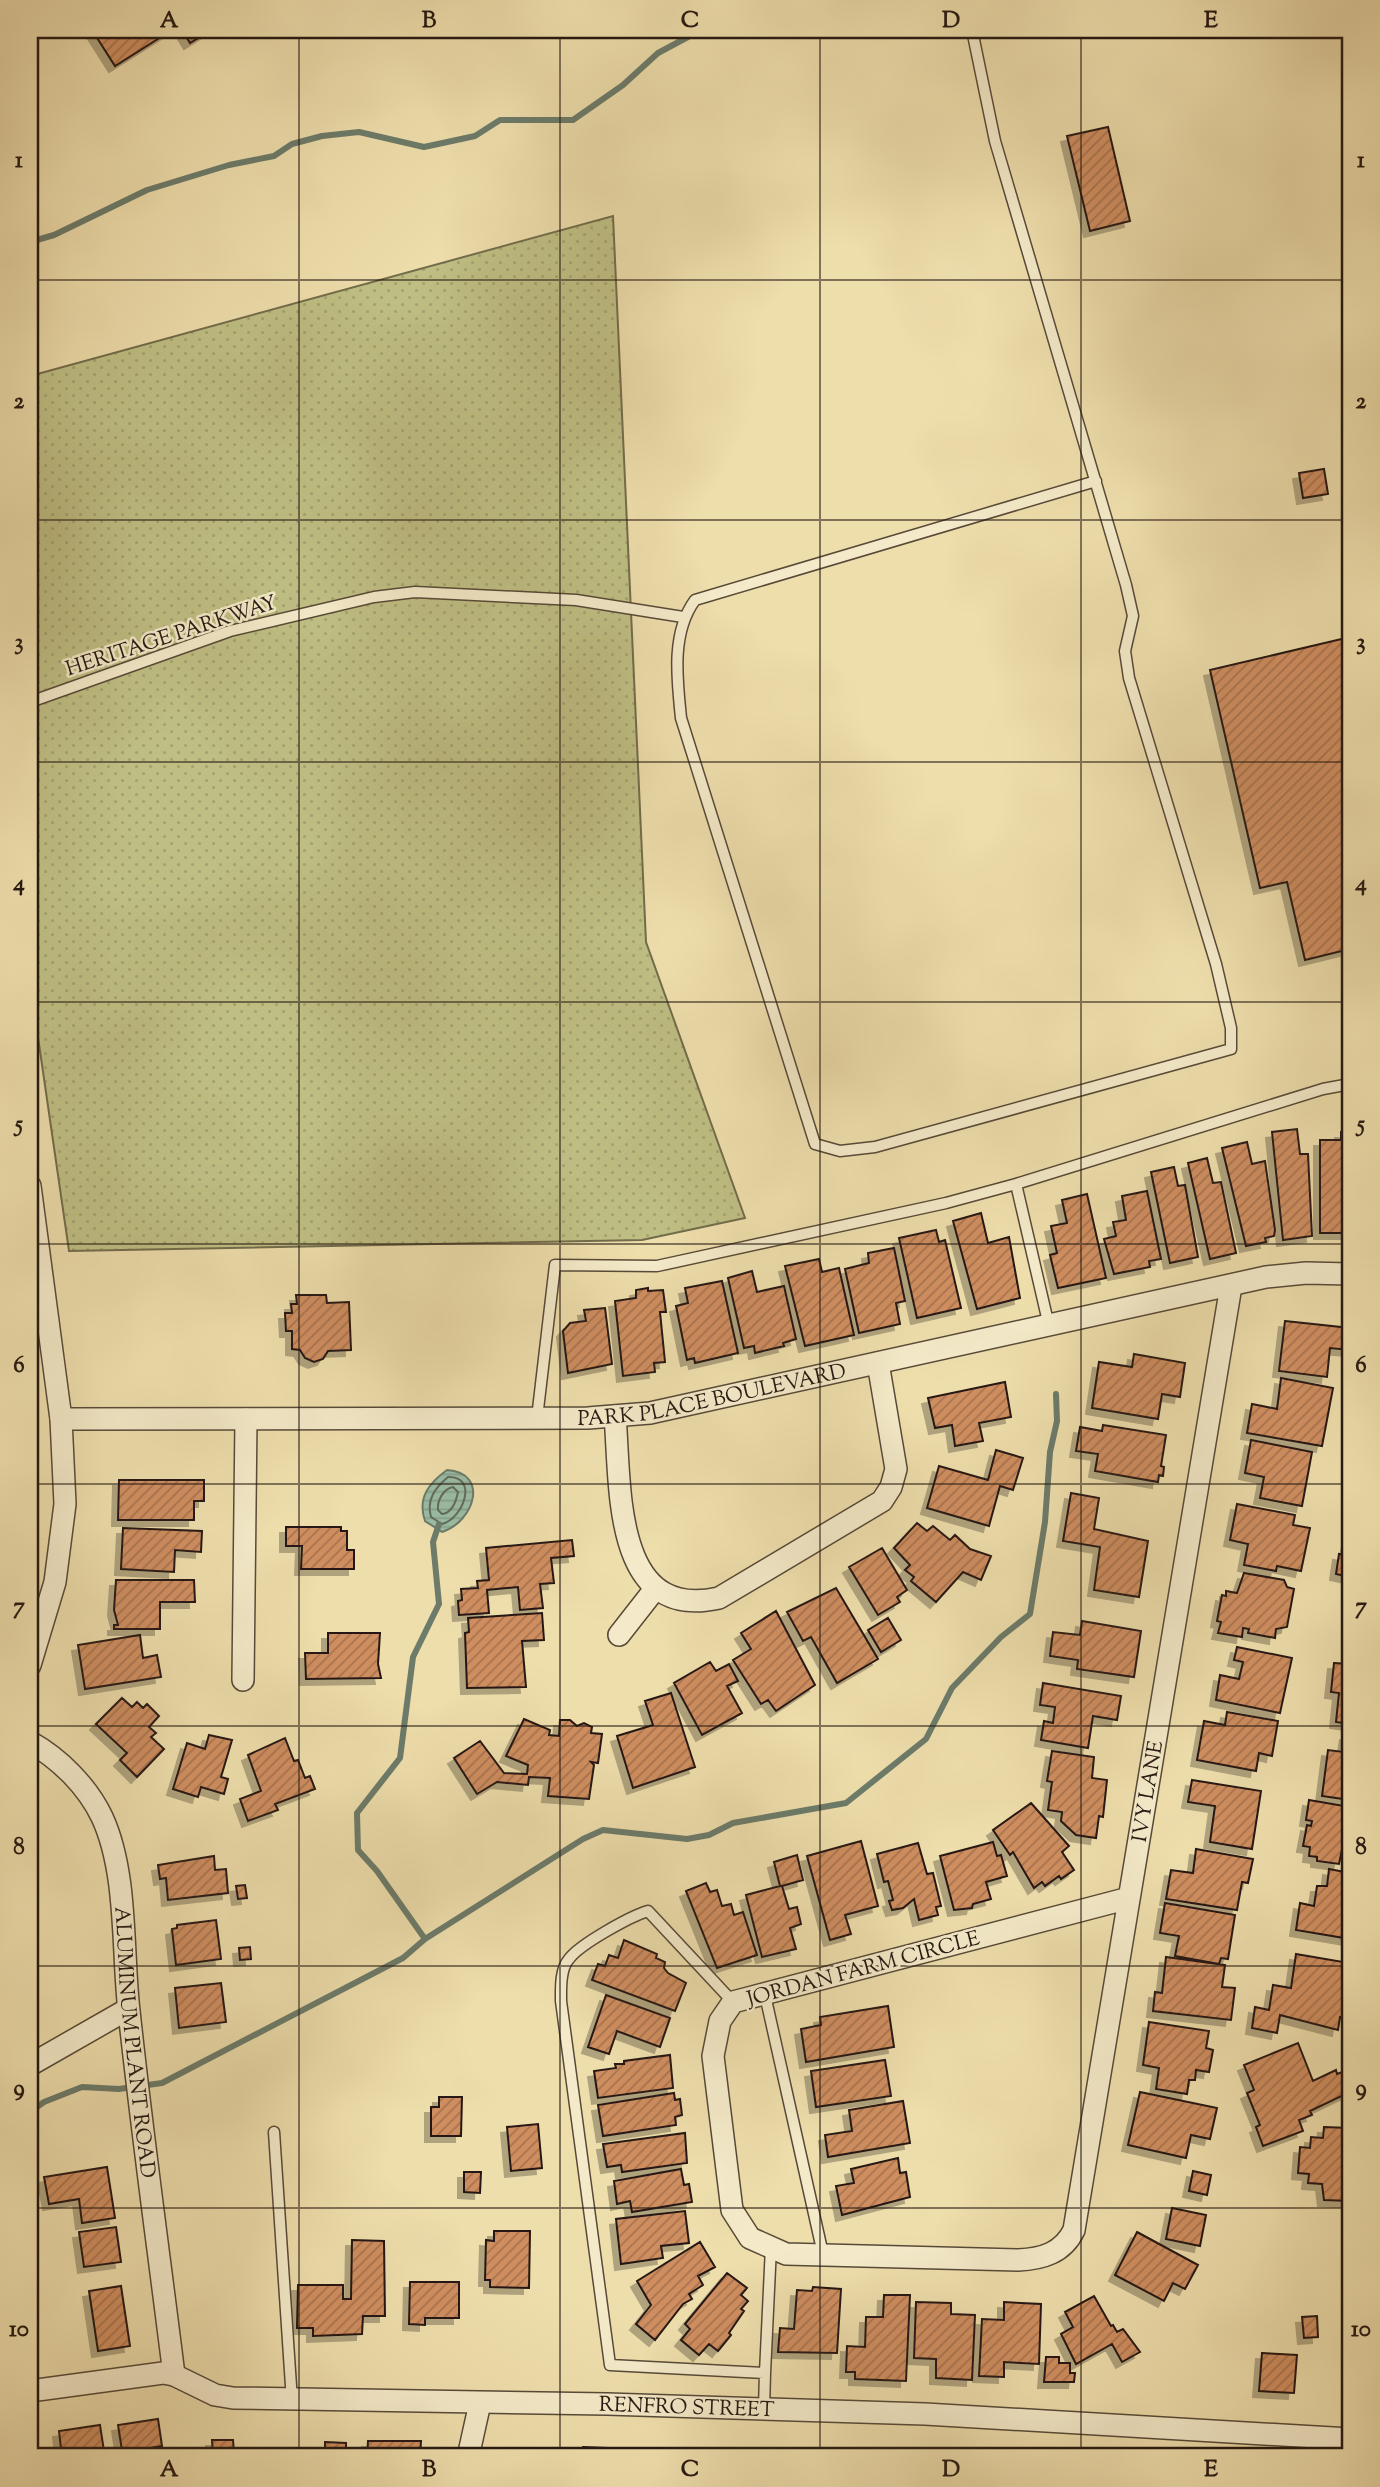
<svg xmlns="http://www.w3.org/2000/svg" width="1380" height="2487" viewBox="0 0 1380 2487" font-family="'Sorts Mill Goudy',serif">
<defs>
<pattern id="grass-dots" width="8" height="8" patternUnits="userSpaceOnUse" patternTransform="scale(1.75)"><rect width="8" height="8" fill="#bfbf84"/><path d="M2 2h.1M6 6h.1" fill="none" stroke="#a4a471" stroke-width="1.8" stroke-linecap="round"/></pattern>
<pattern id="water-rules" width="6" height="5" patternUnits="userSpaceOnUse" patternTransform="scale(1.75)"><rect width="6" height="5" fill="#9bbda5"/><path d="M0 2.5h6" fill="none" stroke="#85a28d"/></pattern>
<pattern id="building-hatch" width="6" height="6" patternUnits="userSpaceOnUse" patternTransform="scale(1.75)"><rect width="6" height="6" fill="#cf8e60"/><path d="M-1 1l2-2M0 6l6-6M5 7l2-2" fill="none" stroke="#a8734e"/></pattern>
<filter id="shadow"><feDropShadow dx="-6" dy="6" stdDeviation="0" flood-color="#0004"/></filter>
</defs>
<rect width="100%" height="100%" fill="#eedeac"/>
<filter id="stains"><feTurbulence type="fractalNoise" baseFrequency=".00286" numOctaves="4"/><feColorMatrix values="0 0 0 0 .2 0 0 0 0 .09 0 0 0 0 .02 0 0 0 .5 -.17"/></filter>
<radialGradient id="worn" r=".72"><stop offset=".6" stop-color="#630" stop-opacity="0"/><stop offset="1" stop-color="#630" stop-opacity=".3"/></radialGradient>
<path fill="url(#grass-dots)" stroke="#726c4b" stroke-width="2" d="M613,216L646,942L745,1218L642,1240L69,1251L30,982V376Z"/>
<path fill="#bfbf84" stroke="#726c4b" stroke-width="2" d="M30,1414L36,1471L30,1527Z"/>
<path fill="url(#water-rules)" stroke="#6c7b6a" stroke-width="2" d="M447,1470C490,1473 474,1522 442,1532L425,1521C417,1498 429,1483 447,1470Z"/>
<g fill="none" stroke-linecap="round" stroke-linejoin="round">
<path stroke="#606b5c" stroke-width="2" d="M448,1477C479,1476 463,1519 442,1524L431,1517C426,1500 435,1488 448,1477Z
M453,1487L458,1492C456,1502 452,1513 442,1514L438,1510C437,1501 443,1489 453,1487Z"/>
<path stroke="#6c7b6a" stroke-width="6" d="M30,242L54,235L147,190L229,165L274,156L292,144L322,136L359,132L424,147L475,136L500,120H573L623,85L658,53L701,30
M425,1939L377,1871L358,1850L357,1813L400,1758L413,1657L439,1604L433,1542L439,1524
M30,2112L44,2102L82,2087L119,2089L162,2083L403,1958L425,1939L583,1839L603,1830L687,1839L709,1835L733,1823L846,1803L926,1739L952,1688L1001,1637L1030,1614L1045,1522L1050,1452L1057,1421L1056,1394"/>
</g>
<path fill="url(#building-hatch)" stroke="#251912" stroke-width="2" filter="url(#shadow)" d="M92,30H172L115,66Z
M182,30H211L190,43Z
M1108,127L1130,221L1090,231L1067,136Z
M1324,469L1328,494L1303,498L1299,473Z
M1350,637V949L1305,960L1287,882L1260,888L1210,670Z
M1297,1129L1300,1154H1308L1312,1236L1283,1240L1272,1132Z
M1341,1132H1350V1233H1320V1140H1341Z
M1247,1142L1252,1164L1265,1161L1275,1230L1274,1236L1265,1238L1266,1242L1246,1246L1222,1148Z
M1207,1158L1213,1183L1221,1182L1236,1253L1210,1259L1188,1163Z
M1174,1167L1178,1186L1185,1185L1198,1257L1170,1263L1151,1172Z
M1147,1191L1161,1259L1149,1261L1150,1267L1114,1274L1104,1239L1116,1236L1113,1222L1126,1220L1122,1196Z
M1087,1194L1106,1278L1058,1288L1050,1255L1057,1253L1051,1226L1067,1223L1062,1200Z
M981,1213L988,1243L1009,1237L1020,1298L977,1309L953,1221Z
M936,1230L939,1242L945,1240L961,1308L917,1318L899,1238Z
M894,1248L905,1301L896,1303L900,1324L859,1333L845,1269L869,1263L868,1253Z
M819,1259L822,1272L839,1268L854,1335L805,1346L785,1266Z
M752,1271L757,1292L784,1286L796,1339L783,1343L784,1346L755,1353L754,1346L744,1348L728,1278Z
M722,1281L738,1353L695,1363L694,1358L687,1360L676,1306L688,1303L685,1288Z
M648,1288V1291L663,1290L666,1312H660L665,1362L654,1363L655,1372L623,1376L615,1301L636,1298V1290Z
M296,1295H326L327,1303L349,1302L351,1350L328,1351L323,1359L314,1362L305,1358L300,1350L292,1349V1331H286L285,1313H292L291,1304H297Z
M605,1308L612,1364L568,1373L563,1331L570,1323L586,1321L584,1310Z
M1285,1321L1350,1328L1349,1350L1330,1348L1327,1377L1279,1371Z
M1134,1354L1185,1363L1180,1397L1162,1394L1158,1419L1092,1408L1099,1362L1132,1367Z
M1281,1378L1333,1388L1322,1446L1247,1433L1252,1404L1277,1409Z
M1005,1382L1011,1417L979,1423L983,1441L955,1446L952,1425L935,1428L928,1398Z
M1103,1425L1166,1435L1161,1466L1164,1467L1163,1476L1159,1475L1158,1482L1095,1471L1098,1454L1076,1451L1080,1427L1102,1431Z
M1251,1440L1312,1452L1302,1506L1260,1498L1264,1477L1245,1473Z
M996,1450L1023,1458L1013,1490L1000,1486L989,1526L927,1508L939,1466L988,1480Z
M119,1480H204V1501H194V1520H118Z
M1071,1493L1099,1498L1094,1529L1148,1541L1139,1597L1094,1590L1100,1547L1063,1541Z
M1237,1504L1295,1515L1293,1525L1310,1528L1301,1571L1277,1566L1276,1571L1244,1565L1248,1544L1230,1540Z
M917,1523L927,1531L933,1526L950,1540L955,1535L970,1549L991,1556L981,1580L963,1572L936,1602L911,1581L914,1577L905,1570L910,1565L894,1548Z
M286,1527H341V1531H347V1550H354V1569H301L302,1546H286Z
M123,1528L202,1531L201,1552L175,1550L174,1572L121,1569Z
M1350,1531V1577L1336,1574L1339,1554L1345,1555Z
M572,1540L574,1556L551,1558L554,1583L540,1584L543,1608L520,1610L518,1587L487,1590L489,1613L459,1615L458,1601L462,1600L461,1589L478,1588L477,1581L489,1580L486,1548Z
M882,1548L907,1590L897,1597L900,1602L878,1615L849,1567Z
M1244,1573L1284,1580L1287,1587L1294,1589L1287,1627L1276,1629L1275,1638L1248,1633L1249,1629L1243,1628L1242,1637L1218,1633L1221,1622L1217,1621L1222,1595L1226,1596V1591L1237,1593Z
M116,1580H194L195,1602H160V1629H114V1625H118L114,1610Z
M836,1588L878,1659L837,1683L811,1637L803,1641L787,1612Z
M776,1611L815,1685L776,1711L768,1700L761,1704L733,1660L751,1649L741,1633Z
M542,1613L544,1640L522,1641L526,1687L467,1688L465,1633L469,1632L468,1618Z
M888,1618L901,1640L881,1652L868,1630Z
M1082,1621L1141,1631L1134,1677L1077,1669L1078,1660L1050,1656L1053,1632L1080,1635Z
M328,1633H380L378,1664L381,1678L306,1679L305,1653H328Z
M140,1635L143,1658L157,1655L161,1677L85,1689L78,1645Z
M1237,1647L1292,1658L1280,1713L1216,1700L1220,1675L1239,1679L1243,1662L1234,1660Z
M710,1662L716,1671L729,1664L738,1681L727,1686L742,1713L702,1735L674,1683Z
M1334,1663L1350,1664V1724L1336,1722L1339,1693L1331,1692Z
M1043,1683L1121,1696L1117,1720L1093,1716L1088,1748L1041,1740L1044,1721L1053,1723L1055,1707L1040,1705Z
M671,1693L695,1767L633,1788L617,1736L653,1725L645,1701Z
M122,1698L132,1707L137,1702L143,1708L147,1704L159,1716L149,1727L156,1733L151,1737L164,1749L137,1777L120,1760L127,1753L96,1724Z
M1227,1712L1278,1721L1272,1756L1259,1753L1256,1771L1197,1760L1204,1721L1225,1725Z
M524,1719L550,1730L549,1735L559,1736L560,1720H570L577,1726L584,1723L592,1727L591,1733L602,1734L598,1763L591,1762L594,1765L589,1799L548,1796L550,1778L529,1777L528,1785L497,1782L477,1794L454,1758L480,1741L504,1773L527,1774L528,1765L506,1756Z
M1346,1734H1350V1800L1322,1796L1328,1750L1343,1752Z
M209,1735L232,1740L221,1777L228,1779L224,1794L201,1787L198,1797L173,1789L187,1743L205,1749Z
M285,1738L294,1761L298,1760L305,1778L310,1776L315,1789L275,1804L278,1810L248,1821L240,1799L261,1791L248,1755Z
M1052,1751L1094,1757L1092,1778L1107,1780L1103,1817L1099,1816L1096,1838L1076,1835L1061,1821L1062,1812L1048,1810L1052,1782L1047,1781Z
M1192,1780L1261,1791L1252,1849L1210,1842L1215,1806L1188,1802Z
M1309,1800L1350,1807V1846L1343,1845L1339,1864L1317,1861V1857L1309,1856L1310,1847L1303,1846L1307,1825L1311,1826L1312,1821L1306,1820Z
M1031,1803L1069,1846L1062,1852L1074,1870L1061,1879L1059,1876L1045,1886L1042,1882L1034,1888L1013,1852L1010,1855L993,1830Z
M861,1841L878,1906L845,1915L851,1934L830,1940L807,1856Z
M993,1842L997,1856L1001,1855L1007,1876L986,1882L991,1899L973,1904L972,1908L954,1910L940,1856Z
M918,1843L927,1874L933,1873L941,1906L936,1907L938,1915L919,1920L914,1899L903,1908L892,1910L889,1901L893,1900L888,1881L884,1882L877,1854Z
M1196,1849L1253,1859L1248,1883L1242,1882L1237,1910L1166,1899L1171,1870L1193,1873Z
M797,1855L803,1880L782,1886L789,1909L797,1907L801,1924L790,1928L796,1949L762,1957L746,1895L780,1886L774,1862Z
M214,1856L215,1870L226,1869L228,1893L168,1900L166,1878L160,1879L158,1865Z
M1329,1869L1350,1873V1939L1296,1930L1300,1903L1314,1906L1317,1886H1327Z
M706,1883L710,1892L717,1890L722,1906L731,1904L734,1915L743,1912L757,1955L717,1968L686,1891Z
M245,1885L247,1898L238,1899L236,1886Z
M1165,1903L1235,1915L1228,1959L1221,1958L1219,1964L1175,1956L1179,1936L1160,1933Z
M216,1920L221,1959L176,1965L172,1929L177,1928V1925Z
M624,1940L657,1954L656,1958L665,1962L664,1968L668,1973L686,1983L675,2011L592,1980L598,1964L605,1966L609,1955L618,1958Z
M250,1947L251,1959L240,1960L239,1948Z
M1296,1954L1349,1963L1347,1978H1350V1987L1345,2018L1340,2017L1338,2030L1280,2015L1277,2033L1252,2028L1255,2007L1269,2010L1273,1985L1291,1988Z
M1166,1957L1225,1965L1222,1987L1235,1988L1231,2020L1153,2011L1155,1992L1162,1993Z
M221,1983L226,2022L179,2028L175,1988Z
M606,1995L670,2018L660,2047L617,2031L609,2054L588,2047Z
M888,2006L894,2047L806,2062L801,2029L821,2025L820,2017Z
M1149,2022L1209,2031L1206,2048L1213,2050L1209,2072L1196,2070L1195,2080H1189L1187,2094L1156,2089L1159,2068L1143,2065Z
M1298,2043L1313,2081L1336,2070L1337,2074L1348,2070L1350,2092L1310,2111L1312,2115L1299,2120L1303,2131L1263,2146L1256,2127L1260,2125L1247,2093L1254,2090L1244,2065Z
M670,2055L673,2088L598,2098L594,2071L616,2068L615,2064H624V2061Z
M885,2060L891,2096L816,2107L811,2071Z
M1140,2092L1217,2108L1210,2139L1191,2135L1186,2158L1128,2145Z
M674,2093L675,2100L680,2099L682,2115L675,2117L676,2125L603,2136L598,2105Z
M439,2097H462L461,2136H431V2107H439Z
M903,2101L910,2143L828,2157L825,2135L852,2131L849,2110Z
M538,2124L542,2168L511,2171L507,2127Z
M1324,2127L1350,2128V2201L1324,2200L1322,2184L1308,2183L1309,2174L1298,2173L1300,2147L1310,2148L1311,2137L1323,2138Z
M685,2133L687,2163L622,2172L621,2165L607,2167L603,2144Z
M898,2158L900,2173L906,2172L910,2197L842,2215L836,2186L854,2183L851,2169Z
M107,2167L115,2218L82,2223L79,2199L49,2204L44,2177Z
M681,2169L684,2185L689,2184L692,2202L632,2212L630,2201L617,2204L614,2181Z
M1193,2171L1211,2175L1207,2195L1189,2191Z
M464,2172H481L480,2193L464,2192Z
M1172,2208L1206,2215L1200,2246L1166,2239Z
M685,2211L689,2243L661,2246L663,2258L621,2264L616,2219Z
M116,2227L121,2262L84,2267L79,2232Z
M494,2231H530L529,2288L490,2287V2280H485L486,2240L494,2241Z
M1137,2232L1198,2265L1185,2289L1173,2283L1164,2301L1115,2275Z
M352,2240L384,2241L385,2316H363L362,2334L313,2336V2328H297L298,2285H343V2299H351Z
M700,2242L715,2267L698,2276L703,2285L689,2294L692,2299L683,2304L655,2340L636,2324L651,2305L637,2281Z
M727,2273L747,2288L741,2295L748,2301L741,2309L744,2311L729,2333L731,2335L718,2351L709,2344L699,2355L681,2340L690,2329L685,2324Z
M410,2282H459V2318H425V2325L409,2324Z
M121,2286L130,2346L98,2351L89,2291Z
M813,2287L841,2289L837,2353L778,2352L780,2328L794,2329L797,2290L812,2291Z
M884,2295H910L906,2381L855,2379V2372H846L847,2346L865,2347L866,2317H883Z
M1094,2296L1111,2326L1113,2325L1117,2332L1123,2329L1140,2352L1122,2362L1112,2344L1076,2364L1061,2334L1073,2327L1065,2312Z
M916,2302L951,2303V2314L975,2315L972,2380L936,2378V2359L914,2358Z
M1004,2302L1041,2304L1039,2364L1004,2362V2377L979,2376L982,2319L1004,2320Z
M1317,2316L1318,2337L1304,2338L1302,2317Z
M1262,2353L1297,2355L1294,2393L1259,2391Z
M1046,2357H1059V2363H1070V2373H1075L1074,2382H1044Z
M158,2419L162,2446L149,2448L150,2457H123L118,2425Z
M100,2425L104,2451L62,2457L59,2431Z
M212,2440H233L234,2452L263,2451V2457H213Z
M368,2441H421L420,2457H367Z
M325,2442L346,2443V2457H325Z
M583,2447L631,2449L630,2457H582Z
M506,2452L559,2454L558,2457H506Z
M642,2454L691,2456V2457H642Z
M707,2454L754,2456V2457H706Z
M767,2455L816,2457H767Z"/>
<g fill="none" stroke-linecap="round" stroke-linejoin="round">
<g stroke="#574a38" stroke-width="13">
<path id="service" d="M972,30L995,141L1126,585L1133,616L1125,651L1129,678L1216,964L1231,1028V1049L875,1147L840,1151L815,1144L681,718C677,679 671,633 695,600L1096,481
M30,702L230,631L374,597L415,592L576,600L683,617
M1016,1184L1049,1326
M537,1418L555,1265L657,1266L946,1203L1016,1184L1323,1089L1350,1084
M765,1995L823,2254
M733,2002L648,1911C631,1916 580,1944 569,1959C560,1969 561,1989 561,2001L610,2365L765,2373L771,2247
M274,2132L292,2401
M764,2408L765,2373"/>
</g>
<g stroke="#574a38" stroke-width="24">
<g id="minor">
<path d="M30,1186L61,1419L65,1504L55,1582L30,1665"/>
<path d="M615,1416C621,1486 612,1622 719,1598L882,1501L891,1487L896,1469L878,1363"/>
<path id="s1" d="M61,1419L588,1418L650,1413L1266,1277L1306,1273L1350,1274"/>
<path d="M619,1635L655,1589"/>
<path d="M243,1680L246,1419"/>
<path id="s2" d="M30,1742C60,1759 87,1786 102,1817C128,1873 122,1951 129,2011C142,2133 159,2254 174,2375"/>
<path id="s3" d="M1129,1898L733,2002L720,2021L713,2056L732,2210L750,2238L786,2254L1018,2260C1042,2259 1063,2253 1074,2230L1231,1286"/>
<path d="M30,2065L128,2009"/>
<path id="s4" d="M30,2391L163,2373L174,2375L215,2395L233,2398L607,2404L925,2414L1350,2439"/>
<path d="M468,2457L480,2403"/>
</g>
</g>
<use href="#service" stroke="#f4eac9" stroke-width="10"/>
<use href="#minor" stroke="#f4eac9" stroke-width="21"/>
</g>
<path fill="none" stroke="#251912" stroke-width="2" stroke-opacity="0.55" d="M299,30V2457M560,30V2457M820,30V2457M1081,30V2457M30,280H1350M30,520H1350M30,762H1350M30,1002H1350M30,1244H1350M30,1484H1350M30,1726H1350M30,1966H1350M30,2208H1350"/>
<g text-anchor="middle" stroke-width="5" stroke-linejoin="round" paint-order="stroke">
<g font-size="21" fill="#251912" stroke="#f4eac9">
<text transform="translate(171 635) rotate(-18)" y="7">HERITAGE PARKWAY</text>
<text dy="7" stroke="none"><textPath href="#s1" startOffset="653">PARK PLACE BOULEVARD</textPath></text>
<text dy="7" stroke="none"><textPath href="#s3" startOffset="1440">IVY LANE</textPath></text>
<text transform="translate(863 1968) rotate(-15)" y="7">JORDAN FARM CIRCLE</text>
<text dy="7" stroke="none"><textPath href="#s2" startOffset="334">ALUMINUM PLANT ROAD</textPath></text>
<text dy="7" stroke="none"><textPath href="#s4" startOffset="663">RENFRO STREET</textPath></text>
</g>
</g>
<rect width="1380" height="2487" fill="none" stroke="#eedeac" stroke-width="77"/>
<rect x="38" y="38" width="1304" height="2410" fill="none" stroke="#251912" stroke-width="2.5"/>
<g font-size="23" text-anchor="middle" font-weight="bold" fill="#251912">
<text x="169" y="27">A</text>
<text x="429" y="27">B</text>
<text x="690" y="27">C</text>
<text x="951" y="27">D</text>
<text x="1211" y="27">E</text>
<text x="19" y="167">1</text>
<text x="1361" y="167">1</text>
<text x="19" y="408">2</text>
<text x="1361" y="408">2</text>
<text x="19" y="649">3</text>
<text x="1361" y="649">3</text>
<text x="19" y="890">4</text>
<text x="1361" y="890">4</text>
<text x="19" y="1131">5</text>
<text x="1361" y="1131">5</text>
<text x="19" y="1372">6</text>
<text x="1361" y="1372">6</text>
<text x="19" y="1613">7</text>
<text x="1361" y="1613">7</text>
<text x="19" y="1854">8</text>
<text x="1361" y="1854">8</text>
<text x="19" y="2095">9</text>
<text x="1361" y="2095">9</text>
<text x="19" y="2336">10</text>
<text x="1361" y="2336">10</text>
<text x="169" y="2476">A</text>
<text x="429" y="2476">B</text>
<text x="690" y="2476">C</text>
<text x="951" y="2476">D</text>
<text x="1211" y="2476">E</text>
</g>
<rect width="100%" height="100%" filter="url(#stains)"/>
<rect width="100%" height="100%" fill="url(#worn)"/>
</svg>
